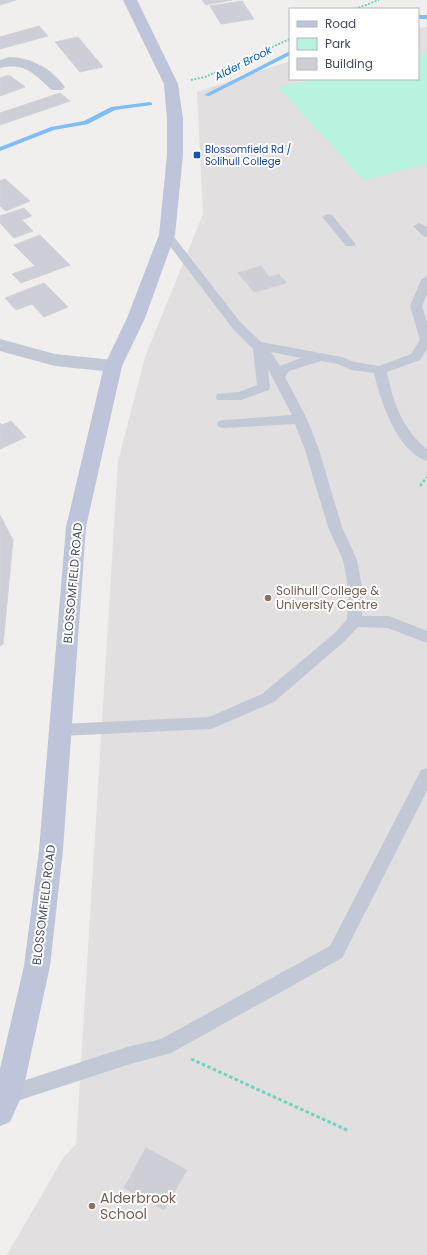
<svg xmlns="http://www.w3.org/2000/svg" width="427" height="1255" viewBox="0 0 427 1255" font-family="Poppins,sans-serif">
<rect width="100%" height="100%" fill="#f1efee"/>
<path fill="#e2dfe0" d="M427,27V1255H7L63,1158L76,1144L118,461L145,357L203,214L197,92L290,61V79H418V28Z"/>
<path fill="#b7f3df" d="M427,53V164L363,180L278,87L315,79H418V55Z"/>
<g fill="none" stroke-linecap="round" stroke-linejoin="round">
<path fill="#80bcf5" fill-rule="evenodd" d="M418,15H427V19H418Z
M290,51V55L209,96L204,95Z
M150,102L152,103V105L115,110L88,124L54,130L0,151V147L51,127L84,121L111,107Z"/>
</g>
<path fill="#cdced6" stroke="#d1d1da" d="M0,0H16L0,5Z
M202,0H232L206,5Z
M242,1L254,19L221,24L210,6Z
M39,26L48,36L0,49V37Z
M78,37L103,67L80,72L55,42Z
M9,75L25,87L0,96V78Z
M60,93L70,101L0,125V113Z
M5,179L30,201L6,211L0,206V181Z
M24,208L32,216L22,220L33,231L14,238L0,223V216Z
M40,235L70,265L21,283L12,274L35,266L14,245Z
M261,266L269,277L279,274L286,283L254,292L238,273Z
M44,283L68,307L44,317L32,304L16,310L5,298Z
M11,421L26,437L0,449V423L2,425Z
M0,515L13,540L3,644L0,646Z
M146,1148L187,1170L164,1210L124,1188Z"/>
<g fill="none" stroke-linecap="round" stroke-linejoin="round">
<path stroke="#6cd5be" stroke-width="2" stroke-dasharray="2 1.5" stroke-linecap="butt" d="M355,9L379,0
M191,80L205,77L290,39"/>
<path stroke="#6cd5be" stroke-width="2.5" stroke-dasharray="3 2" stroke-linecap="butt" d="M420,486L427,477"/>
<path stroke="#6cd5be" stroke-width="3" stroke-dasharray="3.5 2.5" stroke-linecap="butt" d="M191,1059L349,1131"/>
<path fill="#c3c8d7" fill-rule="evenodd" d="M328,214L332,215L354,242L356,244L354,246H346L324,219L322,217Z
M419,223L427,227V237L423,236L413,226Z
M167,232L171,233L241,323L261,342L342,357L354,362L379,366L411,354L420,340L410,306L421,280L427,276V294L422,306L427,322V349L420,360L387,372C393,402 402,429 427,449V461C397,452 380,400 374,373L351,370L338,364L321,361L289,371L285,377L307,419L319,450L342,527L357,560L363,592L362,616H389L427,631V643L388,628L358,627L346,640L274,702L216,727L210,729L61,736L55,734L53,730L55,726L61,724L209,717L262,694L336,632L347,619L349,592L343,560L328,527L305,450L295,424L224,428L219,427L217,424L219,421L224,420L292,415L268,369L270,387L269,390L241,400H217L216,397L217,394L239,392L257,385L253,349L233,329L163,237L161,235L163,233ZM271,352L301,358L280,366Z
M427,768V791L342,958L171,1053L127,1065L8,1104L1,1102V1088L127,1047L161,1039L330,946L421,770Z"/>
<path fill="#c3c8d7" fill-rule="evenodd" d="M9,57C31,57 52,69 65,87L62,90H52C34,74 25,62 0,68V60Z
M0,339L55,354L113,360L120,362L122,366L120,370L113,372L55,366L0,351Z"/>
<path fill="#bec4d9" fill-rule="evenodd" d="M123,0H137L178,84L183,119V155L175,235L145,318L122,366L86,527L63,850L50,966L22,1095L10,1122L0,1126V1069L24,966L39,850L66,527L104,366L127,318L159,235L167,155V119L164,84Z"/>
</g>
<rect fill="#1a4fb4" stroke="#fff" stroke-width="1.5" x="193" y="151" width="8" height="8" rx="2"/>
<g fill="#8d6e63" stroke="#fff" stroke-width="1.5">
<circle cx="268" cy="598" r="4"/>
<circle cx="92" cy="1206" r="4"/>
</g>
<g text-anchor="middle" stroke-width="4" stroke-linejoin="round" paint-order="stroke">
<g font-size="10" fill="#164399" stroke="#fff" text-anchor="start">
<text x="205" y="153">Blossomfield Rd /<tspan x="205" dy="12">Solihull College</tspan></text>
</g>
<g font-size="11" font-style="italic" fill="#005db5" stroke="#fff">
<text transform="translate(243 63) rotate(-27)" y="4">Alder Brook</text>
</g>
<g font-size="12" fill="#444a5d" stroke="#fff">
<text transform="translate(73 583) rotate(-85)" y="4">BLOSSOMFIELD ROAD</text>
<text transform="translate(44 905) rotate(-83)" y="4">BLOSSOMFIELD ROAD</text>
</g>
<g font-size="12" fill="#785e54" stroke="#fff" text-anchor="start">
<text x="276" y="595">Solihull College &amp;<tspan x="276" dy="14">University Centre</tspan></text>
</g>
<g font-size="14" fill="#785e54" stroke="#fff" text-anchor="start">
<text x="100" y="1203">Alderbrook<tspan x="100" dy="16">School</tspan></text>
</g>
</g>
<rect x="289" y="8" width="130" height="72" fill="#ffffff" stroke="#b4b7be"/>
<rect x="297" y="21" width="20" height="6" fill="#bec4d9" stroke="#b4b7be"/>
<text x="325" y="28" font-size="12" fill="#444a5d">Road</text>
<rect x="297" y="38" width="20" height="12" fill="#b7f3df" stroke="#b4b7be"/>
<text x="325" y="48" font-size="12" fill="#444a5d">Park</text>
<rect x="297" y="58" width="20" height="12" fill="#cdced6" stroke="#b4b7be"/>
<text x="325" y="68" font-size="12" fill="#444a5d">Building</text>
</svg>
